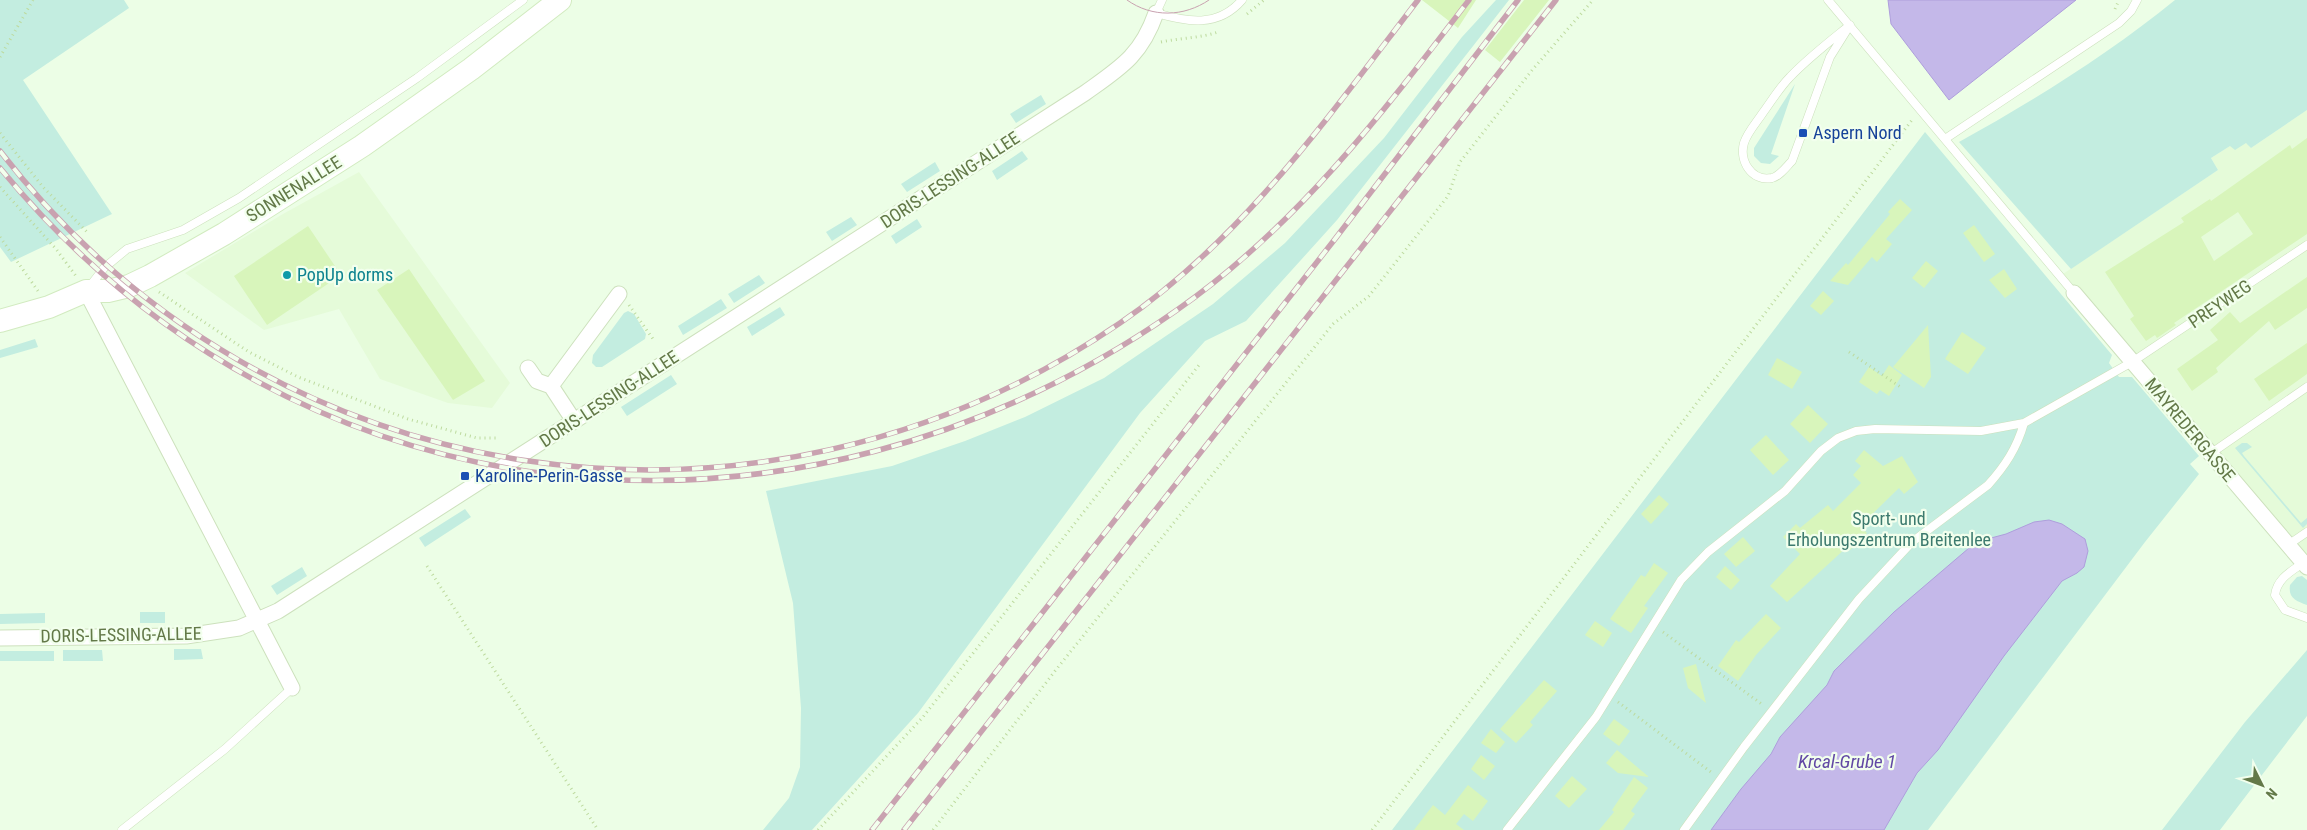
<svg xmlns="http://www.w3.org/2000/svg" width="2307" height="830" viewBox="0 0 2307 830" font-family="'Roboto Condensed',sans-serif">
<rect width="100%" height="100%" fill="#ecfee6"/>
<path fill="#e5fbd9" d="M2307,110V567L2060,276L2218,170L2211,158L2230,146L2247,143L2251,148Z
M359,172L510,383L492,408L448,403L380,379L339,309L264,330L185,273L283,214Z"/>
<path fill="#c3ede0" d="M0,0H124L129,8L23,80L112,214L11,262L0,247Z
M1496,0H1509L1337,220L1246,321L1205,341L1140,413L918,713L812,830H763L789,798L800,767L801,708L793,603L766,491L892,466L965,441L1025,417L1104,378L1213,304L1285,243L1384,138L1462,37Z
M2175,0H2307V110L2251,148L2246,143L2235,150L2230,146L2211,158L2218,170L2071,269L1959,142C2032,102 2110,53 2175,0Z
M1795,84L1771,154L1779,156L1770,164L1761,163L1754,156V148Z
M1041,95L1046,104L1016,123L1010,114Z
M1925,132L2112,355L2109,363L2119,377H2132L2199,456L2190,464L2199,474L2145,542L1928,830H1392Z
M1022,151L1028,159L997,180L992,171Z
M935,162L940,171L907,192L901,184Z
M851,217L857,225L832,241L826,232Z
M917,219L922,227L896,244L891,236Z
M759,275L765,283L734,303L728,294Z
M721,299L727,308L683,335L678,326Z
M780,307L785,315L752,336L747,327Z
M628,311L634,314L646,334L645,339L602,367H596L592,363L593,355L624,313Z
M35,339L38,347L0,358V350Z
M671,375L677,384L627,416L621,407Z
M2242,443H2247L2252,447L2242,453L2244,456L2301,523L2307,518V524L2303,528L2235,448Z
M465,509L471,517L425,547L419,538Z
M302,567L307,576L277,595L271,586Z
M2297,577L2302,576L2307,580V605C2296,601 2288,598 2290,585Z
M140,612H165V623H140Z
M45,613V623L0,624V614Z
M174,649H201L203,659L174,660Z
M63,650H102L103,661H63Z
M2307,650V716L2220,830H2162L2245,722Z
M0,651H54V661H0Z"/>
<path fill="#c4b8e9" stroke="#ae9edc" d="M1888,0H2076L1949,100L1891,24Z
M2049,520L2062,524L2085,539L2088,551L2084,567L2077,573L2062,581L2004,656L1938,750L1917,773L1884,830H1711L1741,789L1771,754L1780,737L1827,685L1834,671L1894,612L1976,542L2006,534L2034,522Z"/>
<path fill="#d8f5bb" fill-rule="evenodd" d="M1422,0H1476L1458,28Z
M1524,0H1549L1500,62L1485,50Z
M2307,138V234L2174,323L2176,325L2157,338L2155,335L2146,341L2130,319L2134,316L2105,272L2184,222L2181,218L2210,199L2211,201L2290,145L2292,149ZM2238,212L2253,234L2214,261L2201,237Z
M1900,199L1912,210L1886,239L1892,244L1877,262L1872,257L1848,285L1830,281L1846,263L1848,265L1890,214L1888,212Z
M1974,225L1995,254L1984,262L1963,233Z
M308,226L341,275L267,325L234,276Z
M1926,261L1938,271L1924,288L1912,278Z
M409,269L485,381L453,400L377,290Z
M2004,269L2017,289L2005,298L1989,280Z
M2307,277V308L2275,330L2269,321L2216,368L2218,372L2192,391L2177,369L2218,340L2210,330L2230,312L2240,323Z
M1823,291L1834,301L1821,315L1810,306Z
M1928,325L1931,377L1924,388L1893,367Z
M1962,332L1986,348L1968,374L1945,359Z
M2307,343V374L2269,401L2254,379Z
M1777,358L1802,372L1792,389L1768,375Z
M1889,365L1902,375L1889,396L1880,390L1877,394L1859,382L1869,367L1882,376Z
M1808,405L1828,424L1810,443L1790,424Z
M1766,435L1789,460L1773,475L1750,450Z
M1864,450L1883,466L1902,456L1918,482L1904,494L1899,488L1860,526L1867,533L1850,550L1847,547L1787,602L1770,586L1800,554L1783,537L1796,524L1800,528L1828,505L1833,511L1861,483L1853,475L1861,466L1855,461Z
M1659,495L1669,504L1651,524L1641,514Z
M1743,537L1755,551L1736,567L1724,554Z
M1654,563L1668,573L1644,606L1648,608L1631,633L1610,619L1641,575L1645,577Z
M1725,566L1740,580L1731,590L1716,577Z
M1766,614L1781,628L1756,655L1738,681L1718,666L1736,640L1739,642Z
M1595,621L1612,633L1603,647L1585,635Z
M1696,664L1706,703L1688,688L1683,668Z
M1544,680L1557,691L1530,722L1533,725L1516,743L1500,729Z
M1614,719L1630,731L1619,746L1603,734Z
M1491,729L1505,742L1496,753L1481,743Z
M1617,750L1649,777L1618,773L1606,763Z
M1481,755L1495,766L1484,780L1471,769Z
M1572,776L1587,789L1569,808L1555,796Z
M1634,777L1648,788L1631,811L1635,814L1623,830H1599L1614,812L1612,810Z
M1468,785L1488,801L1473,821L1464,814L1456,824L1464,830H1414L1433,805L1445,815Z"/>
<g fill="none" stroke-linecap="round" stroke-linejoin="round">
<g stroke="#cde1bd" stroke-width="9">
<path id="lane" d="M1162,0L1156,13C1187,22 1218,28 1242,0
M1828,0L2074,293
M1850,25L1830,57L1792,161C1786,167 1780,176 1772,178C1751,182 1739,160 1744,143C1747,133 1756,123 1762,114C1771,102 1779,88 1790,77C1808,58 1829,42 1850,25Z
M1945,139L2119,23L2131,11L2137,0
M90,286L104,268L127,249L183,230L239,198L417,78L523,0
M2210,454L2307,387
M2288,545L2307,532
M2303,563C2290,572 2277,579 2275,595L2285,610L2307,618
M122,830L225,749L292,688
M1507,830L1596,717L1681,580L1708,552L1785,491L1821,451L1838,438L1856,431L1875,429L1981,431L2024,423L2132,362L2307,245
M1684,830L1744,747L1859,599L1912,542L1988,485C2005,466 2017,448 2024,423"/>
</g>
<g stroke="#cde1bd" stroke-width="17">
<path id="street" d="M86,291L292,688
M2074,293L2307,567
M528,368L537,381L551,386L574,421
M551,386L619,294
M0,638L186,636L239,628L278,611L1085,93C1120,68 1141,56 1156,13"/>
</g>
<g stroke="#d2ebc0" stroke-width="24">
<path id="secondary" d="M0,321L49,307L86,291H108L129,286L150,276L224,234L362,146L471,69L560,0"/>
</g>
<path stroke="#bdda9e" stroke-width="3" stroke-dasharray="1 4" stroke-linecap="butt" d="M2115,9L2119,0
M1247,14L1264,0
M1161,42C1180,38 1201,38 1218,32
M0,57L33,0
M0,133L43,187L88,233
M0,187L56,249L76,276
M0,237L38,291
M159,292L249,352L298,377L408,419L477,438H499
M629,305L653,339
M1849,352L1902,388
M427,566L598,830
M1663,632L1763,705
M1618,702L1711,772
M818,830L923,717L1199,365
M933,830L1055,671L1333,324L1369,296L1448,196L1460,162L1533,69L1593,0
M1372,830L1912,120"/>
<use href="#lane" stroke="#fff" stroke-width="8"/>
<use href="#street" stroke="#fff" stroke-width="15"/>
<use href="#secondary" stroke="#fff" stroke-width="22"/>
<path stroke="#c9a2b0" stroke-width="1" d="M1127,0C1152,18 1184,17 1209,0"/>
<g stroke="#c9a2b0" stroke-width="5.5">
<path id="rail" d="M0,151C269,499 758,571 1120,323C1243,239 1328,117 1418,0
M0,168C299,532 797,576 1177,310C1296,227 1382,114 1469,0
M872,830L1335,239L1518,0
M904,830L1556,0"/>
</g>
<use href="#rail" stroke="#f2ffed" stroke-width="4" stroke-dasharray="11" stroke-linecap="butt"/>
</g>
<g fill="#1a4fb4" stroke="#f2ffed" stroke-width="2">
<rect x="1798" y="128" width="10" height="10" rx="2.5"/>
<rect x="460" y="471" width="10" height="10" rx="2.5"/>
</g>
<circle fill="#0f9aa8" stroke="#f2ffed" stroke-width="2" cx="287" cy="275" r="5"/>
<g text-anchor="middle" stroke-width="4.5" stroke-linejoin="round" paint-order="stroke">
<g font-size="18" fill="#164399" stroke="#f2ffed" text-anchor="start">
<text x="1813" y="139">Aspern Nord</text>
<text x="475" y="482">Karoline-Perin-Gasse</text>
</g>
<g font-size="18" fill="#637948" stroke="#f2ffed">
<text transform="translate(950 180) rotate(-33)" y="6">DORIS-LESSING-ALLEE</text>
<text transform="translate(294 189) rotate(-32)" y="6">SONNENALLEE</text>
<text transform="translate(2220 304) rotate(-34)" y="6">PREYWEG</text>
<text transform="translate(609 399) rotate(-33)" y="6">DORIS-LESSING-ALLEE</text>
<text transform="translate(2190 430) rotate(50)" y="6">MAYREDERGASSE</text>
<text transform="translate(121 635) rotate(-1)" y="6">DORIS-LESSING-ALLEE</text>
</g>
<g font-size="18" fill="#0d838f" stroke="#f2ffed" text-anchor="start">
<text x="297" y="281">PopUp dorms</text>
</g>
<g font-size="18" fill="#3c7a6e" stroke="#f2ffed">
<text x="1889" y="525">Sport- und<tspan x="1889" dy="21">Erholungszentrum Breitenlee</tspan></text>
</g>
<g font-size="19" font-style="italic" fill="#6148a4" stroke="#f2ffed">
<text x="1847" y="768">Krcal-Grube 1</text>
</g>
</g>
<g transform="translate(2262 785) rotate(132)" stroke="#f2ffed" stroke-width="4" paint-order="stroke">
<path d="M0-4L9 19L0 12L-9 19Z" fill="#637948"/>
<text y="-8" font-size="14" font-weight="bold" text-anchor="middle" fill="#637948">N</text>
</g>
</svg>
